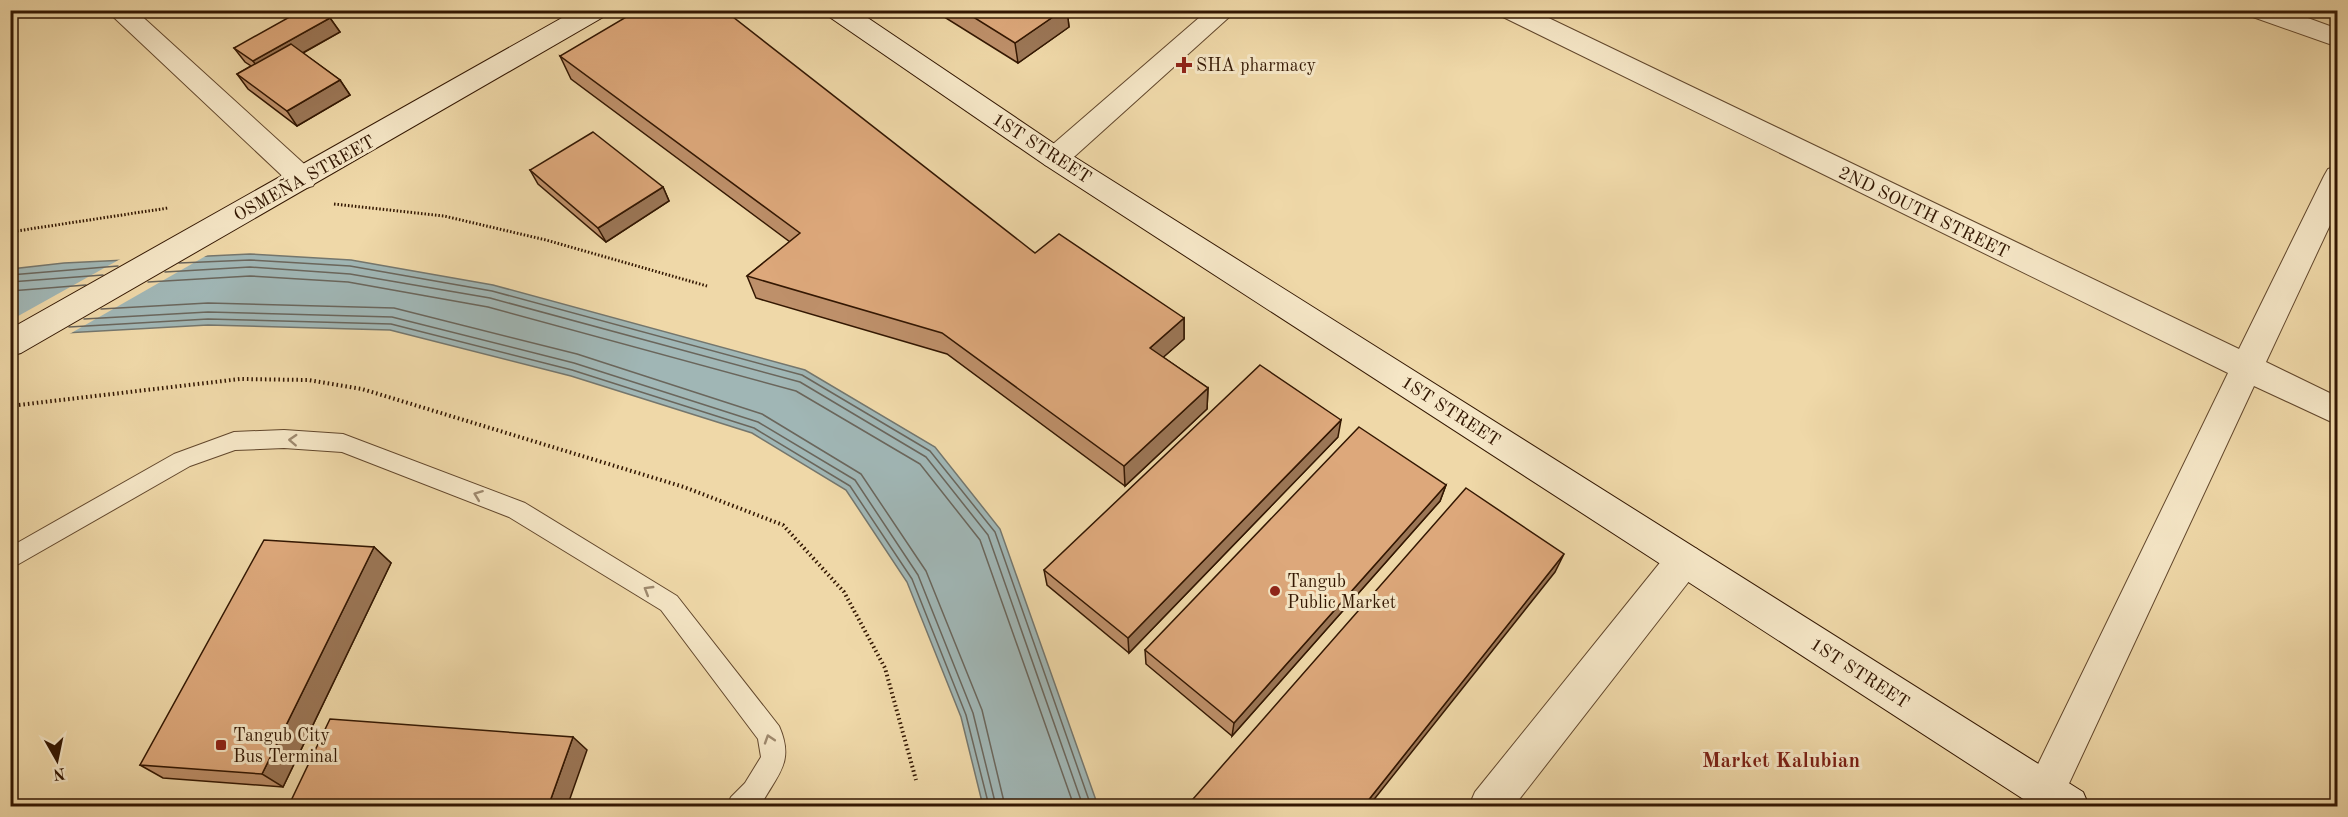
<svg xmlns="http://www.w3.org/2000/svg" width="2348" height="817" viewBox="0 0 2348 817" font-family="'Old Standard TT',serif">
<rect width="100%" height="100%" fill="#efd8a8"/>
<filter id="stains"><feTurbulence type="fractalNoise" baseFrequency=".00333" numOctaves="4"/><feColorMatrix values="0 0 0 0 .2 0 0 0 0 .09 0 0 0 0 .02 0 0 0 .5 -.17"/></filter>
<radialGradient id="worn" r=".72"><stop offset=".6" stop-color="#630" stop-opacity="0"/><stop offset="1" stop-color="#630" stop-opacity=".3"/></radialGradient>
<path fill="#a0b6b5" stroke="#74766d" stroke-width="1.5" d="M250,254L351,260L493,285L805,370L935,447L1000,529L1098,806H983L961,717L907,582L846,490L752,433L571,376L390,330L208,325L11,336V269L64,263Z"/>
<path fill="#efd8a8" d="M211,253L66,336L10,339L11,320L124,257Z"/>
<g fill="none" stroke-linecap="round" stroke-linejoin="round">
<path stroke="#6a665c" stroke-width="1.5" d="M179,263L250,260L350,266L492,291L802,375L930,451L995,532L1091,806
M165,272L250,267L350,274L490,298L800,382L926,457L988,535L1083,806
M10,275L118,266
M10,282L103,275
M148,282L250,276L348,282L488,307L796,391L920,464L980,540L1074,806
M10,291L86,285
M101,309L208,303L394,308L577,354L762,414L861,474L926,571L982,710L1005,806
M84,319L208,312L392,317L574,363L758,422L855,480L918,575L973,713L996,806
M69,327L208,319L391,324L572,370L754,428L850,486L912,579L966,715L989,806"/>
<g stroke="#62472c" stroke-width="2">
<path id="lane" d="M284,430L343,434L525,503L677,596L779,726C794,760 780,772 763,801L757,806H727L731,797L745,783L761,757L758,739L661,610L509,517L342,452L284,448L235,450L190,466L10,569V547L174,454L234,432Z"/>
</g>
<g stroke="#62472c" stroke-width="2">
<path id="street" d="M106,10H135L313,172L317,179L313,186L303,189L293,186Z
M1208,10H1237L1065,165L1055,168L1045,165L1041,158L1045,151Z
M1497,10H1532L2239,349L2324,176L2328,169L2338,166V208L2266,362L2338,397V425L2254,386L2059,805L2035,806L2031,805L2025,791L2228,373L1501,16Z
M2246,10H2286L2338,29V47L2250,16Z
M1684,544L1697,549L1702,560L1697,571L1514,806H1469L1475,792L1671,549Z"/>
</g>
<g stroke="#331702" stroke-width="2">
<path id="secondary" d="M576,10H609L605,16L21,353L10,356V329Z
M824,10H856L1065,151L2083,792L2089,806H2034L1045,165L828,16Z"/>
</g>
<path stroke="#331702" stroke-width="3" stroke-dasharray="1.5 2" stroke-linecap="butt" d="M334,204L444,216L546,240L707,286
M10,232L168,208"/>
<path stroke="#331702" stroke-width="4" stroke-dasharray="1.5 3" stroke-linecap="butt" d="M10,406L240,379L308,380L362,389L684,487L783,525L844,592L885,668L916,780"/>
<use href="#lane" fill="#f5e6c6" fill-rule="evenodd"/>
<use href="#street" fill="#f5e6c6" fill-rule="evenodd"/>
<use href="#secondary" fill="#f5e6c6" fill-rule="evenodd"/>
</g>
<path fill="#be906a" stroke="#331702" stroke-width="1.5" d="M933,10H1067L1069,27L1018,63Z
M330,18L340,32L303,53L340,80L350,95L297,126L248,89L237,74L251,66L245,62L234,48Z
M560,56L1035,253L1184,318V339L1163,357L1208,388L1207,409L1125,486L947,354L756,298L747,276L790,242L571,79Z
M530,170L663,187L669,201L606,242L538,184Z
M1338,437L1129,653L1047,585L1044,570Z
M1446,485L1440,501L1232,736L1146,664L1145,650Z
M374,547L391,563L283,787L163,778L140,765Z"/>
<path fill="#9b7656" stroke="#331702" stroke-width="1.5" d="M1063,10H1067L1069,27L1018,63L1015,43Z
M330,18L340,32L263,75L253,61Z
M340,80L350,95L297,126L287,111Z
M663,187L669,201L606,242L598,228Z
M1184,318V339L1150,369V348Z
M1208,388L1207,409L1125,486L1124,466Z
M1341,420L1338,437L1129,653L1128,638Z
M1446,485L1440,501L1232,736L1234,723Z
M374,547L391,563L283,787L262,774Z
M1564,554L1555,572L1368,807H1363Z
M573,737L587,750L567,807H548Z"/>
<path fill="#dda87b" stroke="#331702" stroke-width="1.5" d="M302,10H320L330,18L253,61L234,48Z
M638,10H724L1035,253L1059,234L1184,318L1150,348L1208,388L1124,466L942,333L747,276L800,233L560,56Z
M962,10H1063L1015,43Z
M291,44L340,80L287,111L237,74Z
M593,132L663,187L598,228L530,170Z
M1260,365L1341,420L1128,638L1044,570Z
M1359,427L1446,485L1234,723L1145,650Z
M1466,488L1564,554L1363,807H1186Z
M264,540L374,547L262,774L140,765Z
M330,719L573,737L548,807H288Z"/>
<defs><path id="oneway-chevron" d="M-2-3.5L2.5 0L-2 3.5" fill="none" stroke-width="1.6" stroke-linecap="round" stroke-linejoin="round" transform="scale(1.5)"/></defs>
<g stroke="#9e896e">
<use href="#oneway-chevron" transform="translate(293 440) rotate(-177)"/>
<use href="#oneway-chevron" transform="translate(478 495) rotate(-159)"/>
<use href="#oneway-chevron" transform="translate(648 590) rotate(-149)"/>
<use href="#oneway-chevron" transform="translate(769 739) rotate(-108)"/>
</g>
<g fill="#8f2418" stroke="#f5e6c6" stroke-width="2">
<path d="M1181 56h6v6h6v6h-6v6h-6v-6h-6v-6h6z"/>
<circle cx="1275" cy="591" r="6"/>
<rect x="215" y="739" width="12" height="12" rx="3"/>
</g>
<g text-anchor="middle" stroke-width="6" stroke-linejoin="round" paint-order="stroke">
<g font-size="18" fill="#331702" stroke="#f5e6c6" text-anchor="start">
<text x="1196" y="71">SHA pharmacy</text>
<text x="1287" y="587">Tangub<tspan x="1287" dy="21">Public Market</tspan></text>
<text x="233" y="741">Tangub City<tspan x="233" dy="21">Bus Terminal</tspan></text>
</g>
<g font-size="18" fill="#331702" stroke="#f5e6c6">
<text transform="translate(1042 148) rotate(33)" y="6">1ST STREET</text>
<text transform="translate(304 178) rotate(-29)" y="6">OSMEÑA STREET</text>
<text transform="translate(1924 212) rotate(26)" y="6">2ND SOUTH STREET</text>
<text transform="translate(1451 411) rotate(33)" y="6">1ST STREET</text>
<text transform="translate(1860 673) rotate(33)" y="6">1ST STREET</text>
</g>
<g font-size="21" font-weight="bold" fill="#7a1f14" stroke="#f5e6c6">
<text x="1781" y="767">Market Kalubian</text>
</g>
</g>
<rect width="2348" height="817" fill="none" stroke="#efd8a8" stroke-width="36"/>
<rect x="12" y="12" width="2324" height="793" fill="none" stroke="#331702" stroke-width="3"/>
<rect x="18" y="18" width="2312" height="781" fill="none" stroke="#331702" stroke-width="1.5"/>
<g transform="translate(57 760) rotate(171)" stroke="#f5e6c6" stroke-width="4.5" paint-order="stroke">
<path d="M0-4.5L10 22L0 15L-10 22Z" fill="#331702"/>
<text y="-9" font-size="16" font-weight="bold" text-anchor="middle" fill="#331702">N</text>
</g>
<rect width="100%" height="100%" filter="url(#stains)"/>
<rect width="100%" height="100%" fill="url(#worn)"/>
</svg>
